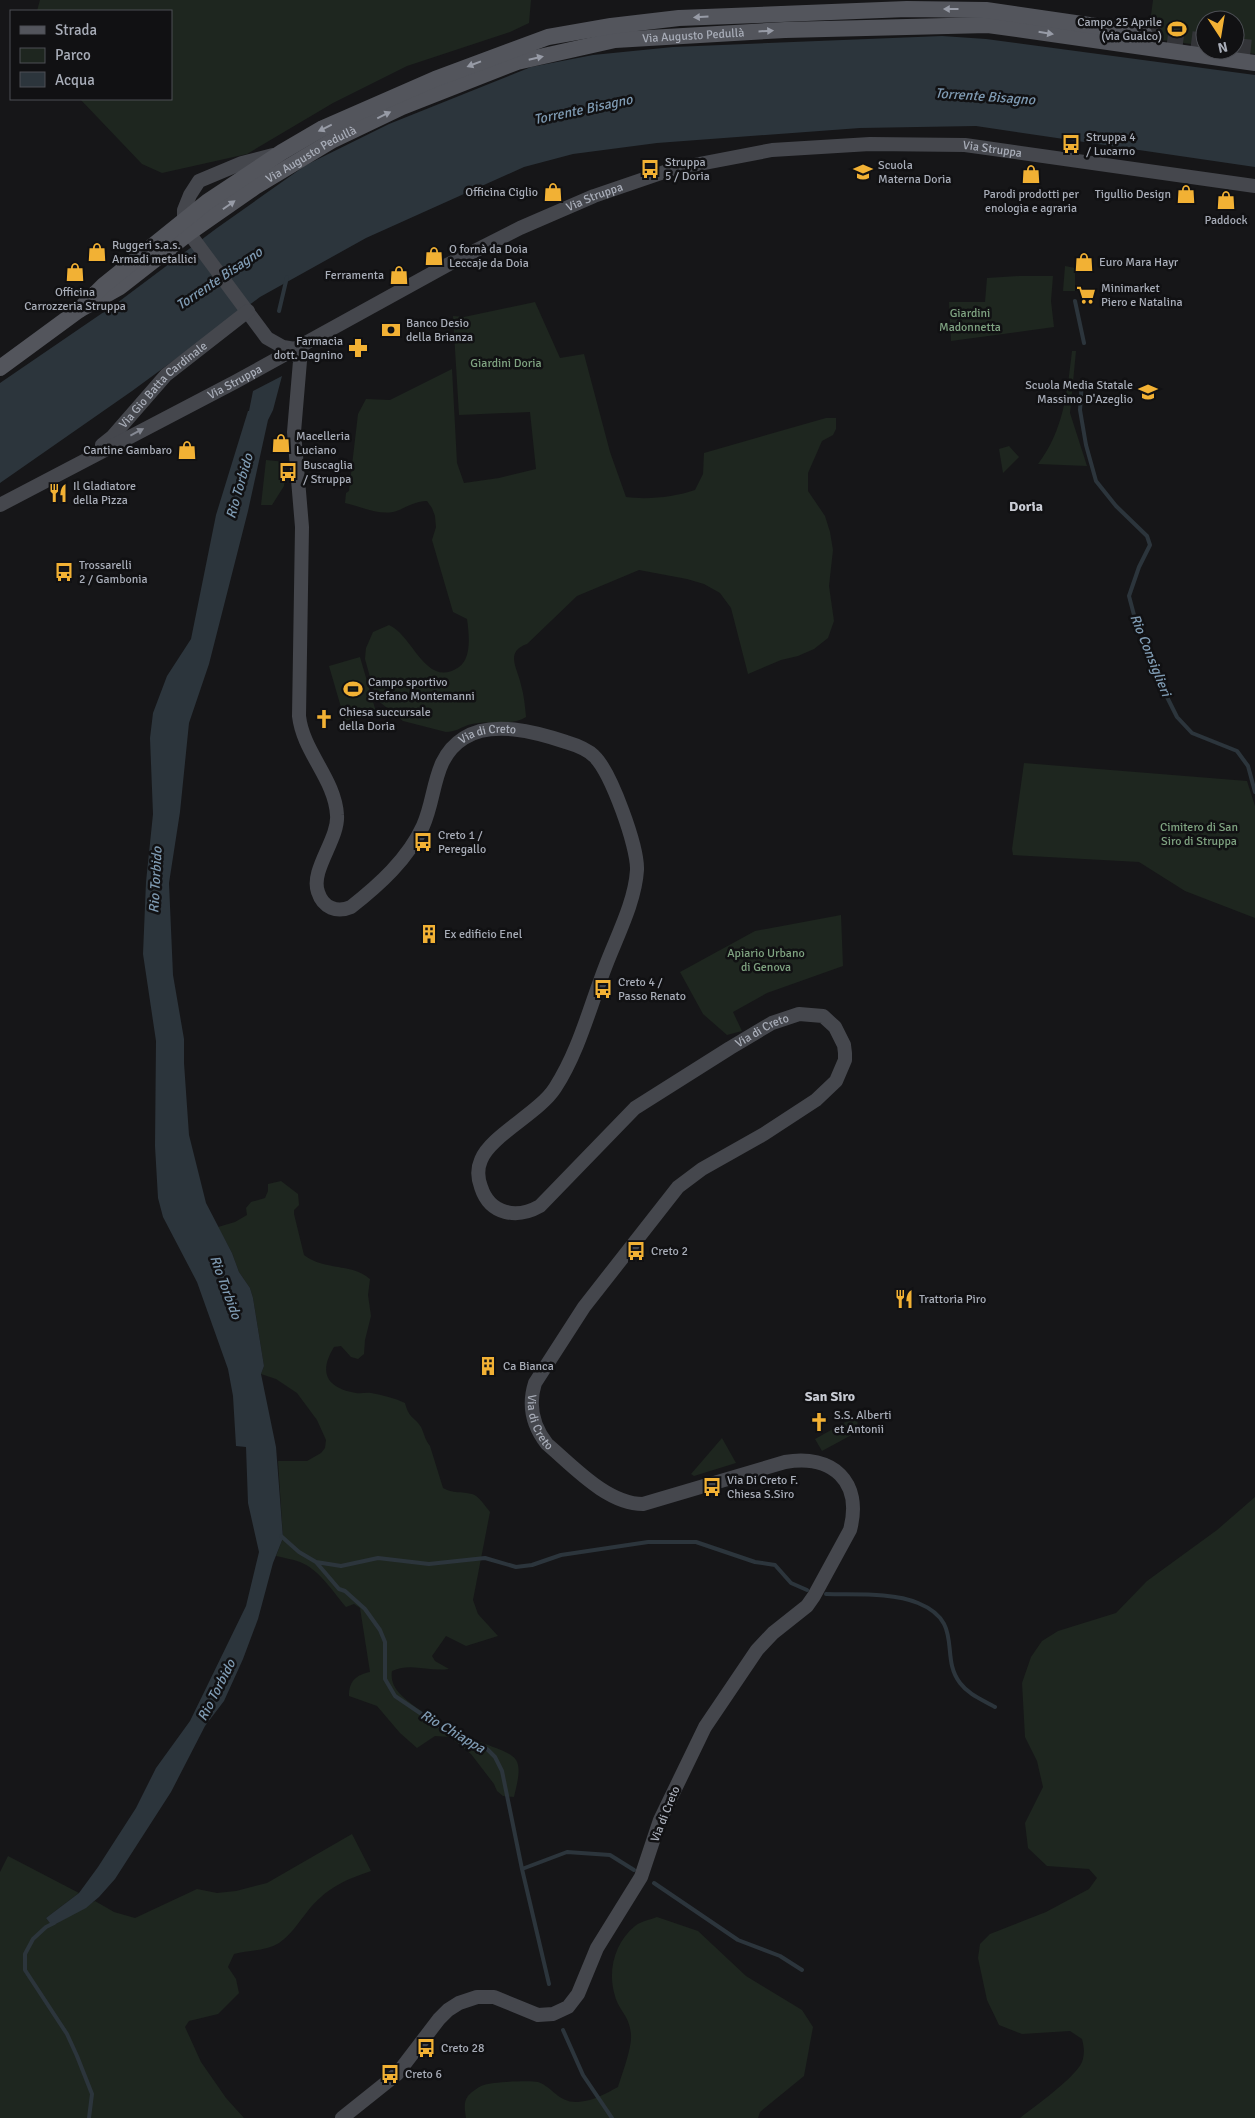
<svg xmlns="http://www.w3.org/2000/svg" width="1255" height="2118" viewBox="0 0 1255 2118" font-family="Signika,sans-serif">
<rect width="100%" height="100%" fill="#161618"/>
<path fill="#1e261f" d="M40,0H531L529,23L510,32L407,66L333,103L247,154L162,173L142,164L80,99H171V11H37Z
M1153,0H1255V54L1230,50H1235V20H1205V46L1148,38Z
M1065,266L1075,268V291H1063Z
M1019,276H1053L1051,301L1054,327L951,341L949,302H985L987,278Z
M535,302L560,358L584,354L610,452L626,497C648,500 675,497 695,490L703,474L704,453L826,418H836V429L833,435L822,441L808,473V491L825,516L830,532L833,550L829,586L834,621L828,638L814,649L798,656L781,660L748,674L731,608L720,593L704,584L687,579L639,570L577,596L527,644C504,652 518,669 521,685C524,695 525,706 526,717C510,727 487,719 468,725C460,728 455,732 446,732L403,721L376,699L365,659L366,648L373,632L389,625C413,635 426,690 459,667C472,658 469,633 467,619L453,612L432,540L436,527L435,516L432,508L427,501C413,501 405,509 393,512C377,515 360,506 345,503L346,493L349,491L358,414L366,399L390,400L452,369L457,463L464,483L499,478L536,469L530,412L459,415L453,316L464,317Z
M1072,351H1076L1070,413L1087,466L1038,464C1064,430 1067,392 1072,351Z
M1009,446L1019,457L1003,473L999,449Z
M266,460L286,462L284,486L272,505H261Z
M360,657L376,712L345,721L329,666Z
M1024,763L1247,781L1255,806V918L1185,891L1139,862L1013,855L1012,849Z
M841,915L843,966L767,993L733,1012L742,1031L727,1035L703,1014L680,972L755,931Z
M281,1181L298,1194L299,1205L294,1210V1214L304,1255C325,1271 352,1263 370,1279L368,1295L371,1316L365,1340L364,1354L358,1359L351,1357L341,1346L334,1347C318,1373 327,1388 356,1393C361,1394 366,1392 371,1393C383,1395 394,1398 405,1403C409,1419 415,1417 421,1427C424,1433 425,1440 430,1446L443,1488C453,1494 461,1491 472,1494C479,1496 485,1506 490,1512L473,1600L478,1614L498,1636L466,1646L446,1636L432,1656L435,1661L449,1669C429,1672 411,1662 392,1671C391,1677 392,1683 396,1689C408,1707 461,1735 483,1743C492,1747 511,1752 516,1760C522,1769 516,1787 514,1797L503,1796L497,1791L494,1784L471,1754L450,1737L435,1736L417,1748L400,1733L377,1706L349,1696C349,1681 356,1675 370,1672L360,1608L354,1604L346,1607C332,1591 320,1570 300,1562C292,1559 284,1558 276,1556L283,1538L278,1461H307L321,1453L325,1448L326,1440L317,1420L297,1393L276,1379L261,1374L264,1366L253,1298L250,1288L239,1272L232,1253L218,1227L235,1222L247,1215L246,1208L251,1202L265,1198L268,1191V1184Z
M858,1415L857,1432L822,1451L815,1439Z
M722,1438L736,1463L694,1476L691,1474Z
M1255,1497V2118H1020C1035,2106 1075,2078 1082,2062C1085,2053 1084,2047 1082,2039L1070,2031L1022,2034L999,2025L987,2000L978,1958L980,1944L990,1934L1046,1912L1089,1889L1097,1878L1089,1869L1047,1866L1028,1848L1025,1823L1043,1787L1037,1761L1025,1737L1022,1683L1031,1657L1042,1641L1058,1631L1116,1613L1147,1581L1217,1530Z
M352,1834L371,1871C344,1880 325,1889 307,1912C298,1923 291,1935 279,1943C266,1951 249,1950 234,1954L228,1967L236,1979L239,1993L218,2014L189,2021L185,2027L201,2062L226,2098L244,2118H0V1872L8,1856L79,1893L46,1918L52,1926L95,1901L114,1912L135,1918L197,1889L217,1893L236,1891L267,1883Z
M657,1917L698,1931L746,1976L802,2010L813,2027L804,2076L760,2112L758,2118H466C465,2111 463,2102 468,2096C471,2092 480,2086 484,2085C491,2082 530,2080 538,2082C553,2087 558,2103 578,2102C593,2101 605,2094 618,2087C622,2074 632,2048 631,2035C630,2016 619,2011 615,1996C607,1971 615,1942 635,1926C641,1921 650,1920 657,1917Z"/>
<path fill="#2c353c" d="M942,36L986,39L1255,75V167L976,126L860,128L657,143L573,154L524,167L366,238L260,297L132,391L0,483V383L117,303L217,228L306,165L389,124L531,67L593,55L673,47Z
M282,376L273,410L268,420L248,511L209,664L189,723L180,812L169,883L173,975L184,1039V1063L189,1135L206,1203L232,1253L239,1272L250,1288L253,1298L264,1366L261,1374L276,1447L283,1538L273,1563L258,1619L243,1659L224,1701L205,1726L171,1792L115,1879L99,1897L86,1908L52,1926L46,1918L79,1893L98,1867L136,1808L156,1768L190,1721L246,1606L259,1552L248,1503L246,1447L236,1446L233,1396L228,1369L197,1282L163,1217L158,1198L155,1146L156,1041L143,954L146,882L153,814L150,738L153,713L167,676L191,639L216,515L248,411H249L253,391Z"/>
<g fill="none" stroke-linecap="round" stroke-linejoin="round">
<path stroke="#2c353c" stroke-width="4" d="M1075,301L1084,343
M279,311L287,277
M1082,381L1080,410L1086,445L1096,481L1116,506L1147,536L1150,545L1139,567L1129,596L1134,615L1152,654L1155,673L1177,717L1192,733L1237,751L1248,766L1255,792
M281,1536L299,1552L316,1562L339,1589L345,1591L365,1609L380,1630L385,1642V1679L395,1696L451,1734L487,1749L495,1757L502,1771L522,1869L549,1984
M316,1562L341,1566L378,1558L429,1564L485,1558L516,1567L532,1565L561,1555L648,1542H696L755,1562L775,1565L791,1583L807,1590
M826,1594C854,1595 892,1592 918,1603C965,1622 939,1656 960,1683C969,1695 983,1700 995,1707
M522,1869L567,1852L610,1855L634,1870
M654,1883L738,1940L780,1956L802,1970
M54,1923L46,1927L33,1939L25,1954V1970L67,2034L77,2056L92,2094L89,2118
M563,2030L583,2075L612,2118"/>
<path stroke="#333438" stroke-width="16" stroke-dasharray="16 8" stroke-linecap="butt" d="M1144,33L1205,41
M1235,46L1255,48"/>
<g stroke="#45474d" stroke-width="14">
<path d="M273,155L242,163L199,181L190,195L184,210V224L189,233L267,338L283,347L295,349"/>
<path id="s1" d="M295,349L300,361L294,432L302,527L299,716C303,752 335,779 337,815C339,839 310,870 318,892C323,908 337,913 351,907C379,885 408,859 423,826C437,795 432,758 464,738C492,720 536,732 566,742C576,745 587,749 594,756C611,772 638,847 637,870C635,902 617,936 606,965C590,1006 579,1051 555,1088C539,1113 490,1136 481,1160C477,1169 478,1179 481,1187C490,1215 517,1219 540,1206L635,1108L730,1048L772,1023L799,1014L823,1016L835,1027L844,1045L845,1053V1060L836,1081L816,1100L764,1134L702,1169L678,1187L584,1307L535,1383C528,1405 533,1426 547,1444C573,1466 607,1504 643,1504L785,1462C832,1454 863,1481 850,1530L814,1596L807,1606L773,1633L757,1650L705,1727L660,1820L641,1877L597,1948L578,1994L568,2007L553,2014L538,2015L494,1997H477L459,2003L448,2010L439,2019L397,2074L342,2118"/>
<path id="s2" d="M102,445L112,437L166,375L248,311"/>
<path id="s3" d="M0,505L235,382L449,264L520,228L594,196L673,169L772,150L870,144L965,145L1255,186"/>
</g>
<g stroke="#53555c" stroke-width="16">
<path id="s4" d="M79,310L120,287L189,233L255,187L333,140L402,107L517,62L615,40L785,30L988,25L1255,63"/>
<path d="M0,368L79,310L104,285L207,202L282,152L323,128L435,79L548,37L611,26L679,18L907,9L986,10L1144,33"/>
</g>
</g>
<defs><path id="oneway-solid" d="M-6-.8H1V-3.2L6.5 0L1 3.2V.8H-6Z" transform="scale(1.25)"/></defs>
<g fill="#979ba6">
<use href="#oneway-solid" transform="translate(951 9) rotate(-180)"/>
<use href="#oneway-solid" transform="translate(701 17) rotate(177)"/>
<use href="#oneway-solid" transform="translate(766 31) rotate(-3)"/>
<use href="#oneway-solid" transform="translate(1046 33) rotate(9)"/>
<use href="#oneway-solid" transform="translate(536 58) rotate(-13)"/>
<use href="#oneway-solid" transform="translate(474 64) rotate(159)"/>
<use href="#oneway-solid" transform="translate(384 115) rotate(-26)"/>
<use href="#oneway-solid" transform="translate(325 128) rotate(154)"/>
<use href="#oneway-solid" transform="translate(229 205) rotate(-35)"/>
</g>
<use fill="#858993" href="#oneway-solid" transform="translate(137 432) rotate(-28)"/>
<defs>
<g id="stadium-bare" transform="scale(1.5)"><path d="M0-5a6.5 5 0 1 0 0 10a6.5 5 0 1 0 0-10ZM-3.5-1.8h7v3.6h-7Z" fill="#f2b134" stroke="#111113" stroke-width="2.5" paint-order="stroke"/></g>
<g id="bus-bare" transform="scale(1.5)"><path d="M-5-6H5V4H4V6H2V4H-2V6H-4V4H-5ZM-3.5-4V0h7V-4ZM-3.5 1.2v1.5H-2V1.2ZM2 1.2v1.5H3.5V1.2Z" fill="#f2b134" stroke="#111113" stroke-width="2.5" paint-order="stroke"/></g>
<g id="school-bare" transform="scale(1.5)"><path d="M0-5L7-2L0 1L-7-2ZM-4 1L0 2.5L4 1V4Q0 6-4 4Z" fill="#f2b134" stroke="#111113" stroke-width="2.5" paint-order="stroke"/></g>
<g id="shop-bare" transform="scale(1.5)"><path d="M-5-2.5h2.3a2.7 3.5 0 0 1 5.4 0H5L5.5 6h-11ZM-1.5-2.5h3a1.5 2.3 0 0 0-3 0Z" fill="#f2b134" stroke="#111113" stroke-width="2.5" paint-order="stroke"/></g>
<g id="supermarket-bare" transform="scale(1.5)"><path d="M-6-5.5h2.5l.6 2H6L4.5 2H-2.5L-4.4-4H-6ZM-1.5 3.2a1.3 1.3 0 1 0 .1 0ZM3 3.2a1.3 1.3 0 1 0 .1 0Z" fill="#f2b134" stroke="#111113" stroke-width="2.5" paint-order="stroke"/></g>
<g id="bank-bare" transform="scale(1.5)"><path d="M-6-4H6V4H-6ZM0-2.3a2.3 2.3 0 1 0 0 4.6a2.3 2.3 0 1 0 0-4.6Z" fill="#f2b134" stroke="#111113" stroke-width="2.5" paint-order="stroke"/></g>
<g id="pharmacy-bare" transform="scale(1.5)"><path d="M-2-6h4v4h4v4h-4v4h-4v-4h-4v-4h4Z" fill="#f2b134" stroke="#111113" stroke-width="2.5" paint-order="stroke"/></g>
<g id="restaurant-bare" transform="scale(1.5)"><path d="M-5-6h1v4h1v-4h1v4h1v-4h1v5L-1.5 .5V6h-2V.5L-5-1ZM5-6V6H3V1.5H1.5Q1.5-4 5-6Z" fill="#f2b134" stroke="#111113" stroke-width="2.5" paint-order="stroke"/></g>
<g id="church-bare" transform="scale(1.5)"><path d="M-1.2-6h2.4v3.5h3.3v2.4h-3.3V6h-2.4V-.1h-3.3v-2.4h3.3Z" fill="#f2b134" stroke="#111113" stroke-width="2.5" paint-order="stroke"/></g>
<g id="building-bare" transform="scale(1.5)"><path d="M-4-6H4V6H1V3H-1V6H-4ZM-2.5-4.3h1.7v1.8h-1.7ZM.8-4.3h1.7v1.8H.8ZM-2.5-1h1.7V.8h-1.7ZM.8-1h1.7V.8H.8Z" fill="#f2b134" stroke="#111113" stroke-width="2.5" paint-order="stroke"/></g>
</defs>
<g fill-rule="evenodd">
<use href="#stadium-bare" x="1177" y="29"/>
<use href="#bus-bare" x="1071" y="144"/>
<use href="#bus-bare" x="650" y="169"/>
<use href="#school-bare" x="863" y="172"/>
<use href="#shop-bare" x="1031" y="174"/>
<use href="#shop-bare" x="553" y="192"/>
<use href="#shop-bare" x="1186" y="194"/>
<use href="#shop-bare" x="1226" y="200"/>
<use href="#shop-bare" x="97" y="252"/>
<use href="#shop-bare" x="434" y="256"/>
<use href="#shop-bare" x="1084" y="262"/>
<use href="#shop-bare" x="75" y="272"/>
<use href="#shop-bare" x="399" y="275"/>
<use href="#supermarket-bare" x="1086" y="295"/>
<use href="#bank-bare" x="391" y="330"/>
<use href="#pharmacy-bare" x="358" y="348"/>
<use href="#school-bare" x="1148" y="392"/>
<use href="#shop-bare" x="281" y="443"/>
<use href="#shop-bare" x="187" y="450"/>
<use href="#bus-bare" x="288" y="472"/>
<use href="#restaurant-bare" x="58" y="493"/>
<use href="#bus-bare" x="64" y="572"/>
<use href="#stadium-bare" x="353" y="689"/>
<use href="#church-bare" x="324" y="719"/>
<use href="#bus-bare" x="423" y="842"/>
<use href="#building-bare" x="429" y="934"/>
<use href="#bus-bare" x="603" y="989"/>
<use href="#bus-bare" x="636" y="1251"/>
<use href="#restaurant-bare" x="904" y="1299"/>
<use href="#building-bare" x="488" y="1366"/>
<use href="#church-bare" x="819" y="1422"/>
<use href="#bus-bare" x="712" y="1487"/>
<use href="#bus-bare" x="426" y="2048"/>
<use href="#bus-bare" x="390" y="2074"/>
</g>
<g text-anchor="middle" stroke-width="5" stroke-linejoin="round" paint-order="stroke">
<g font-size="12" fill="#a8adb8" stroke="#111113" text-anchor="start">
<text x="1162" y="26" text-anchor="end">Campo 25 Aprile<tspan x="1162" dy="14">(via Gualco)</tspan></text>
<text x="1086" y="141">Struppa 4<tspan x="1086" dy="14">/ Lucarno</tspan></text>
<text x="665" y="166">Struppa<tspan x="665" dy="14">5 / Doria</tspan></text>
<text x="878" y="169">Scuola<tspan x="878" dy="14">Materna Doria</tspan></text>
<text x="538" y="196" text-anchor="end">Officina Ciglio</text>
<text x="1031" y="198" text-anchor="middle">Parodi prodotti per<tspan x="1031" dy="14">enologia e agraria</tspan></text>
<text x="1171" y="198" text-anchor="end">Tigullio Design</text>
<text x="1226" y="224" text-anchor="middle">Paddock</text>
<text x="112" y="249">Ruggeri s.a.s.<tspan x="112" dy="14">Armadi metallici</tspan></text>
<text x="449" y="253">O fornà da Doia<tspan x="449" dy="14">Leccaje da Doia</tspan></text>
<text x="1099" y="266">Euro Mara Hayr</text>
<text x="384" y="279" text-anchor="end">Ferramenta</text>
<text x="1101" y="292">Minimarket<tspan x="1101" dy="14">Piero e Natalina</tspan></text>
<text x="75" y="296" text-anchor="middle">Officina<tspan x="75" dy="14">Carrozzeria Struppa</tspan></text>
<text x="406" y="327">Banco Desio<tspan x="406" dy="14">della Brianza</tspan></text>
<text x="343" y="345" text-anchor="end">Farmacia<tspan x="343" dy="14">dott. Dagnino</tspan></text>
<text x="1133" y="389" text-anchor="end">Scuola Media Statale<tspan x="1133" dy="14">Massimo D'Azeglio</tspan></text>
<text x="296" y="440">Macelleria<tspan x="296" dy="14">Luciano</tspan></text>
<text x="172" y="454" text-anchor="end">Cantine Gambaro</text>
<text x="303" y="469">Buscaglia<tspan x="303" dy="14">/ Struppa</tspan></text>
<text x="73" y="490">Il Gladiatore<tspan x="73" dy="14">della Pizza</tspan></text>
<text x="79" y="569">Trossarelli<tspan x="79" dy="14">2 / Gambonia</tspan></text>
<text x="368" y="686">Campo sportivo<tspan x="368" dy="14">Stefano Montemanni</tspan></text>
<text x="339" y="716">Chiesa succursale<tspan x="339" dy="14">della Doria</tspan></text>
<text x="438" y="839">Creto 1 /<tspan x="438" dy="14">Peregallo</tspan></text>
<text x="444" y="938">Ex edificio Enel</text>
<text x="618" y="986">Creto 4 /<tspan x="618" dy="14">Passo Renato</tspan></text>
<text x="651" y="1255">Creto 2</text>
<text x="919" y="1303">Trattoria Piro</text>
<text x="503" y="1370">Ca Bianca</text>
<text x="834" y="1419">S.S. Alberti<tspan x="834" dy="14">et Antonii</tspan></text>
<text x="727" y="1484">Via Di Creto F.<tspan x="727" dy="14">Chiesa S.Siro</tspan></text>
<text x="441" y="2052">Creto 28</text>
<text x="405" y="2078">Creto 6</text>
</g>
<g font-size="12" fill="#a8adb8" stroke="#111113">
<text dy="4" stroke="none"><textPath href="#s4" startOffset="685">Via Augusto Pedullà</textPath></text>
<text dy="4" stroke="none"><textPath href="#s3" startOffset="1075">Via Struppa</textPath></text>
<text dy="4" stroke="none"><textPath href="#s4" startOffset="280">Via Augusto Pedullà</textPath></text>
<text dy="4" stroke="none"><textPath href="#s3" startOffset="670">Via Struppa</textPath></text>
<text dy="4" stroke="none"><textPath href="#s3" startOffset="265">Via Struppa</textPath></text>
<text dy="4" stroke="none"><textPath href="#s2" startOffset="86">Via Gio Batta Cardinale</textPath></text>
<text dy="4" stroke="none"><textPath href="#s1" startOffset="831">Via di Creto</textPath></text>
<text dy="4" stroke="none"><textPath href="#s1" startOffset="1790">Via di Creto</textPath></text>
<text dy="4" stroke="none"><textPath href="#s1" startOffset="2404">Via di Creto</textPath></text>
<text transform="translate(665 1814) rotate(-68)" y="4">Via di Creto</text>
</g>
<g font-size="12" fill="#7fa381" stroke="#111113">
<text x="970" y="317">Giardini<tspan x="970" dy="14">Madonnetta</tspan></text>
<text x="506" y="367">Giardini Doria</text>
<text x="1199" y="831">Cimitero di San<tspan x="1199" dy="14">Siro di Struppa</tspan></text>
<text x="766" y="957">Apiario Urbano<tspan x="766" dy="14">di Genova</tspan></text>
</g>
<g font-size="14" font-style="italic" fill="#7f9bb3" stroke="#111113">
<text transform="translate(985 96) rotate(4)" y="5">Torrente Bisagno</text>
<text transform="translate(583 109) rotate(-12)" y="5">Torrente Bisagno</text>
<text transform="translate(219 278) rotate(-34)" y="5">Torrente Bisagno</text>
<text transform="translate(239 486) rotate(-74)" y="5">Rio Torbido</text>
<text transform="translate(1151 655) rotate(68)" y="5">Rio Consiglieri</text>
<text transform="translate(155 880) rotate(-87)" y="5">Rio Torbido</text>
<text transform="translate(226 1287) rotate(70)" y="5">Rio Torbido</text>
<text transform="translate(216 1690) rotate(-63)" y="5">Rio Torbido</text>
<text transform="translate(453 1731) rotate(30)" y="5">Rio Chiappa</text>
</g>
<g font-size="14" font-weight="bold" fill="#c9ccd4" stroke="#111113">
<text x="1026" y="511">Doria</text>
<text x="830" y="1401">San Siro</text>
</g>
</g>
<rect x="10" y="10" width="162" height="90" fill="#111113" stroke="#4d4f55"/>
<rect x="20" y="26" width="25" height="8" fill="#53555c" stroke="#4d4f55"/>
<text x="55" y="35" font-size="15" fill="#a8adb8">Strada</text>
<rect x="20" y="48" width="25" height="15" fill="#1e261f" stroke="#4d4f55"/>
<text x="55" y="60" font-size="15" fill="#a8adb8">Parco</text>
<rect x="20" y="72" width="25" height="15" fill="#2c353c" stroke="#4d4f55"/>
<text x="55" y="85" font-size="15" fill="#a8adb8">Acqua</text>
<g transform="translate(1220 35) rotate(168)"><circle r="24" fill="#111113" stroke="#4d4f55"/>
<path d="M0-4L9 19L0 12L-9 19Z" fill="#f2b134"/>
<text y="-8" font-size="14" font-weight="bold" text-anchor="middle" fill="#a8adb8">N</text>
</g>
</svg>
